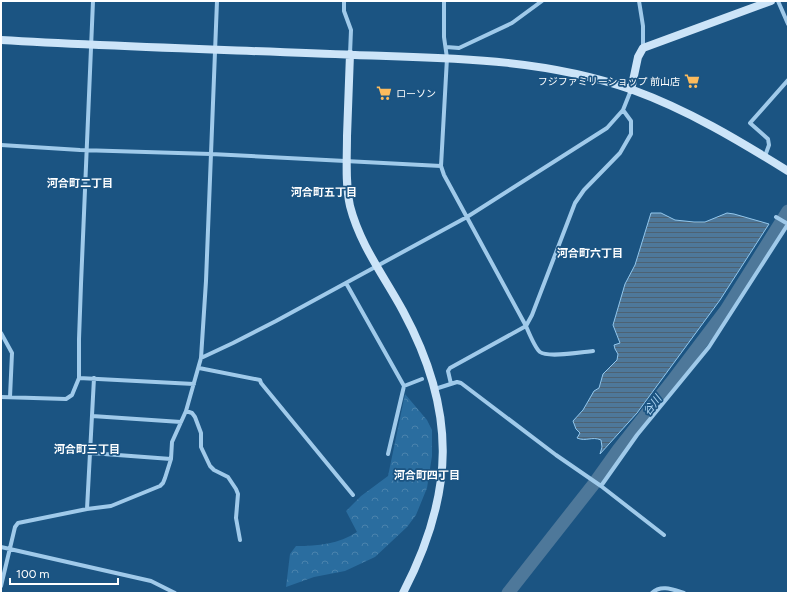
<svg xmlns="http://www.w3.org/2000/svg" width="789" height="594" viewBox="0 0 789 594" font-family="Figtree,'Noto Sans JP',sans-serif">
<defs>
<pattern id="forest-crowns" width="20" height="18" patternUnits="userSpaceOnUse"><rect width="20" height="18" fill="#2a6d9f"/><path d="M2 6a3 3 0 1 1 6 0M12 15a3 3 0 1 1 6 0" fill="none" stroke="#4a83ad"/></pattern>
<pattern id="water-rules" width="6" height="5" patternUnits="userSpaceOnUse"><rect width="6" height="5" fill="#4e789a"/><path d="M0 2.5h6" fill="none" stroke="#4d6273"/></pattern>
</defs>
<rect width="100%" height="100%" fill="#1b5482"/>
<path fill="url(#forest-crowns)" d="M405,394L427,420L432,430V456L427,488L416,515L407,527L375,557L345,571L314,577L286,587L290,554L296,546C318,546 339,544 357,532L346,511L361,496L388,476Z"/>
<path fill="url(#water-rules)" stroke="#93c7ec" d="M651,213H661L675,220L694,222H705L727,213L734,214L769,224L720,300L637,413L600,454L602,447L601,440C592,436 586,442 577,438L580,433L576,429L573,421L583,410L594,391L599,388L603,374L617,360L618,354L615,349L614,345L620,343L613,325L625,284L635,265Z"/>
<g fill="none" stroke-linecap="round" stroke-linejoin="round">
<path stroke="#4e789a" stroke-width="13" d="M508,593L593,485L618,450L673,380L726,310L788,211"/>
<path stroke="#a0caea" stroke-width="4" d="M344,1V11L351,30L350,54
M444,1V37L447,58L441,166L444,175L526,326L450,368L448,371L451,384
M639,1L643,26V48
M778,1L788,24
M446,47L459,48L512,23L542,1
M1,145L80,150L211,154L441,166
M765,156L769,145L768,139L750,123L788,80
M346,283L404,386
M1,333L12,353L10,397
M593,351C582,352 548,358 540,352C535,348 529,333 526,326L532,315L575,203L584,190L620,153L631,134V121L623,110
M201,358L233,343L276,321L467,217L607,128L623,110L631,90
M199,368L260,380L261,383L353,495
M79,378L194,384
M435,389L457,382L461,383L556,455L601,486L664,535
M1,397L66,399L72,395L79,378V339L81,284L93,1
M186,411L192,413L195,417L201,433V447L210,466L214,470L228,477L236,489L238,494L236,518L240,540
M92,416L181,422
M91,453L171,459
M388,454L404,386L422,379
M601,486L637,435L709,347L788,224L776,217
M87,509L94,378
M1,547L151,581L175,593
M1,586L15,527L18,523L87,509L111,506L160,486L163,483L165,478L171,459L172,442L186,411L201,358L206,281L217,1
M652,593C661,584 674,590 684,593"/>
<path stroke="#cce4f8" stroke-width="8" d="M1,40C119,47 237,50 355,55C448,58 544,58 633,90C688,110 738,140 788,171
M350,54C349,82 348,109 347,136C347,159 345,183 350,206C360,245 384,276 403,311C457,411 455,493 403,593
M631,90L638,57L643,48L771,1"/>
</g>
<defs>
<g id="supermarket-bare" transform="scale(1.2)"><path d="M-6-5.5h2.5l.6 2H6L4.5 2H-2.5L-4.4-4H-6ZM-1.5 3.2a1.3 1.3 0 1 0 .1 0ZM3 3.2a1.3 1.3 0 1 0 .1 0Z" fill="#fcbb5d" stroke="#1b5482" stroke-width="2.5" paint-order="stroke"/></g>
</defs>
<g fill-rule="evenodd">
<use href="#supermarket-bare" x="692" y="81"/>
<use href="#supermarket-bare" x="384" y="93"/>
</g>
<g text-anchor="middle" stroke-width="3.5" stroke-linejoin="round" paint-order="stroke">
<g font-size="10" fill="#fff" stroke="#1b5482" text-anchor="end">
<text x="680" y="85">フジファミリーショップ 前山店</text>
<text x="396" y="97" text-anchor="start">ローソン</text>
</g>
<g font-size="11" font-weight="bold" fill="#fff" stroke="#1b5482">
<text x="80" y="187">河合町二丁目</text>
<text x="324" y="196">河合町五丁目</text>
<text x="590" y="257">河合町六丁目</text>
<text x="87" y="453">河合町三丁目</text>
<text x="427" y="479">河合町四丁目</text>
</g>
<g font-size="11" font-style="italic" fill="#abd4f2" stroke="#1b5482">
<text transform="translate(652 405) rotate(-53)" y="4">谷川</text>
</g>
</g>
<rect width="789" height="594" fill="none" stroke="#ffffff" stroke-width="4"/>
<path d="M10 578v6h108v-6" fill="none" stroke="#ffffff" stroke-width="2"/>
<text x="16" y="578" font-size="12" fill="#ffffff" stroke="#1b5482" stroke-width="3" paint-order="stroke">100 m</text>
</svg>
